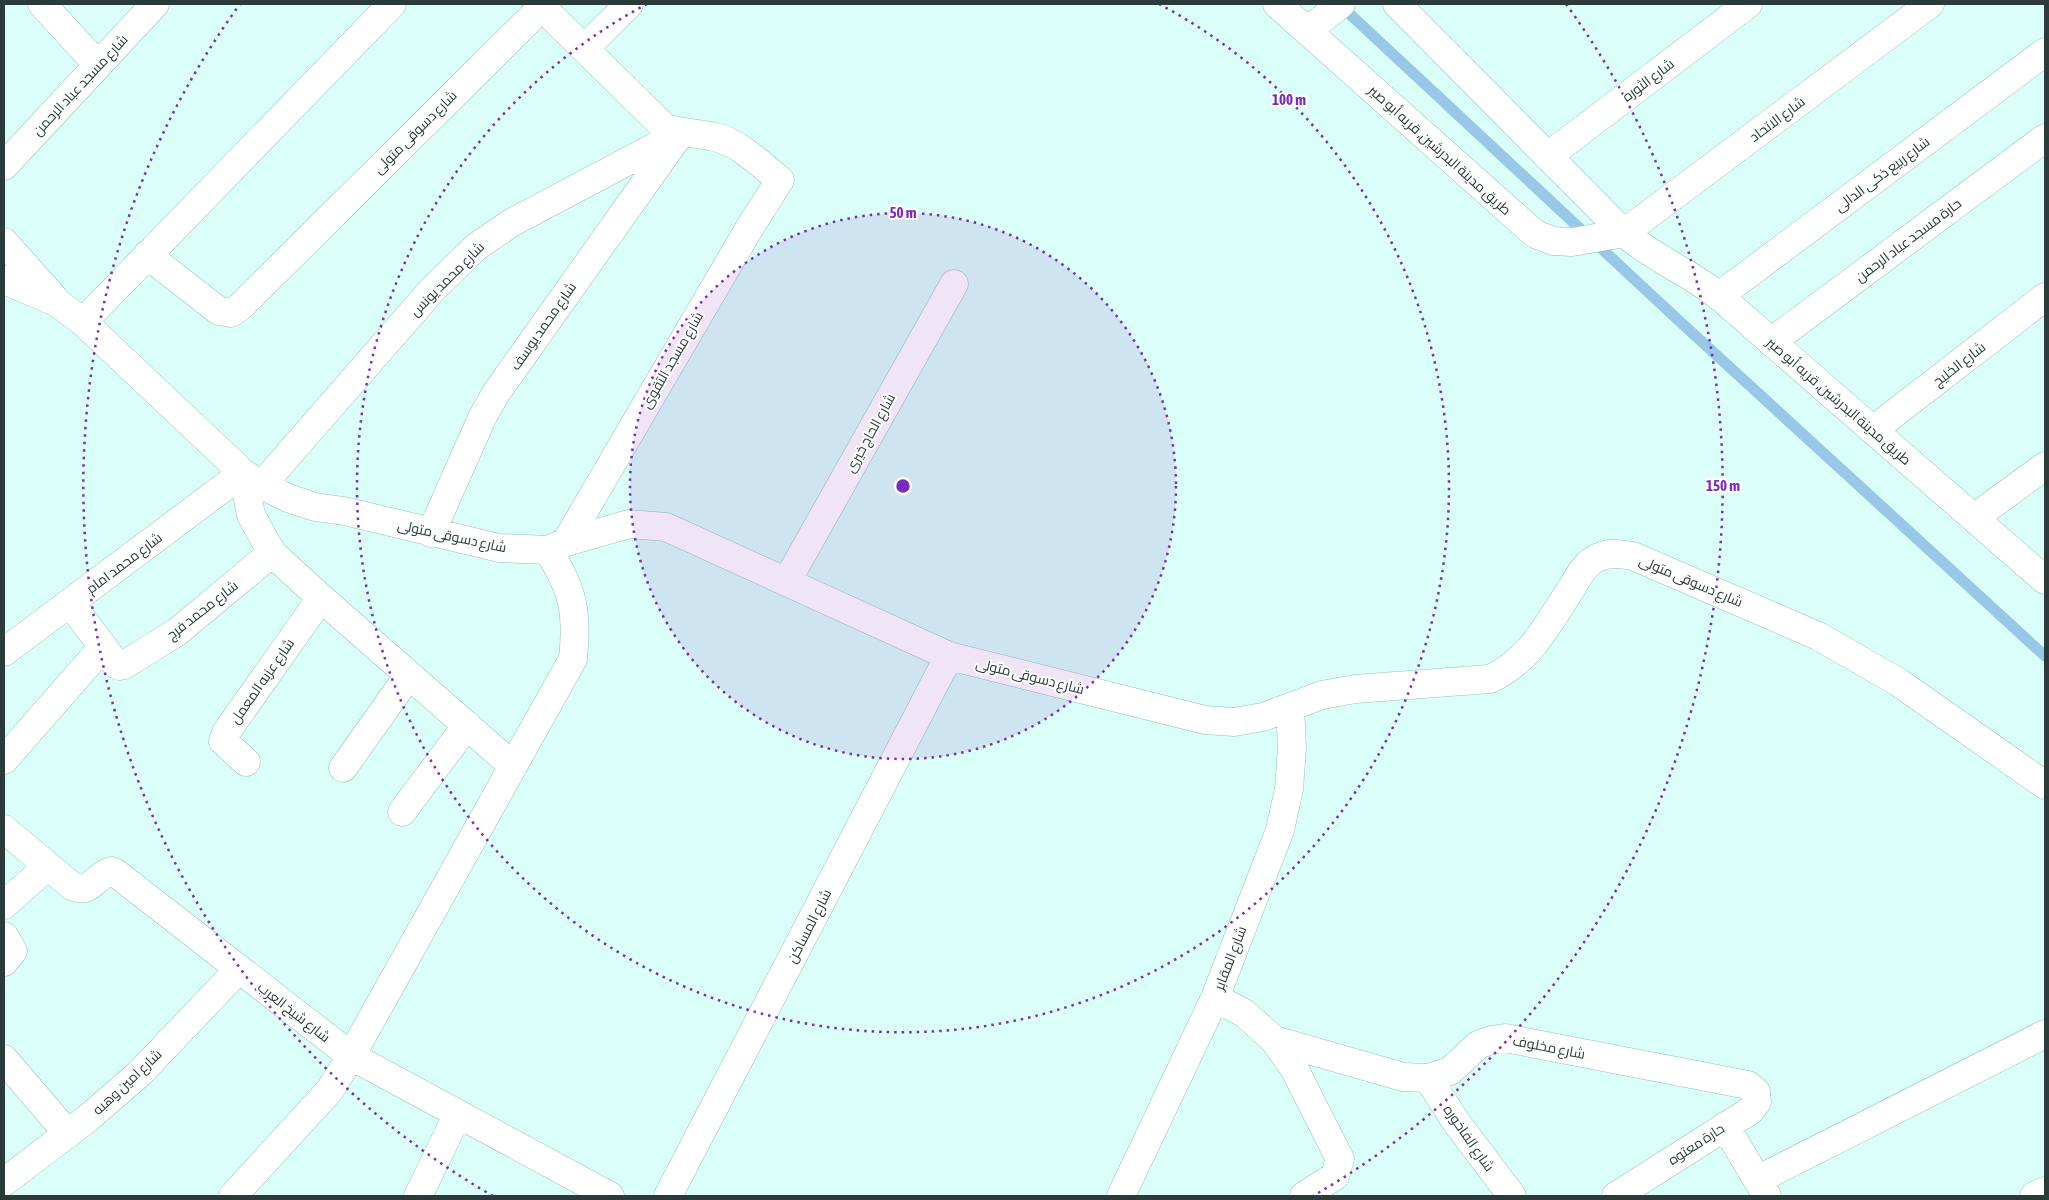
<svg xmlns="http://www.w3.org/2000/svg" width="2049" height="1200" viewBox="0 0 2049 1200" font-family="'Asap Condensed',Cairo,sans-serif">
<rect width="100%" height="100%" fill="#dafef8"/>
<g fill="none" stroke-linecap="round" stroke-linejoin="round">
<path stroke="#98c7e7" stroke-width="11" d="M1339,4L1676,318L2045,656"/>
<g stroke="#96c1bb" stroke-width="29">
<path id="minor" d="M42,4L98,65
M542,7L665,128C682,133 698,133 715,137C740,143 760,164 780,180L750,227L566,542
M1307,31L1341,4
M585,48L629,4
M1548,156L1748,4
M4,166L155,4
M1624,233L1930,4
M4,242L53,297
M147,255L219,311L231,313L240,307L542,7V4
M4,280L58,303L83,322L243,473L262,485L288,498L315,507L344,511L499,548L548,550L566,542L629,524L666,527L949,656L1205,720L1234,722L1263,717L1322,695L1355,689L1490,679C1531,660 1547,625 1571,589C1578,577 1585,563 1599,557C1610,552 1622,554 1633,556L1818,636L1898,682L2045,785
M1719,296L2045,52
M83,322L392,4
M1771,342L2045,138
M1873,430L2045,297
M262,485L432,290L476,247L511,223L681,133
M1974,518L2045,466
M431,533L482,418L496,393L677,138
M787,581L954,284
M70,603L116,664L119,666L124,665L177,632L272,553
M4,652L243,473L251,515L272,553L321,598L513,766
M4,760L103,647
M246,762L223,741L227,731L321,598
M343,768L409,675
M402,812L467,725
M4,829L72,886C92,895 94,875 112,871L117,874L351,1056L610,1196
M4,905L48,866
M4,936L13,951L4,962
M1215,998L1244,1013L1274,1040L1294,1068L1340,1159L1335,1176L1304,1196
M1274,1040L1403,1077L1428,1078L1450,1071L1478,1045L1491,1040L1505,1038L1748,1085L1756,1092L1757,1102L1750,1111L1616,1196
M4,1059L68,1134
M1428,1078L1456,1122L1512,1196
M1725,1126L1767,1196
M1757,1180L2045,1034
M4,1182L87,1119L140,1073L239,969
M233,1196L330,1090L351,1056L573,659C578,612 573,590 548,550
M418,1196L458,1114
M668,1196L949,656
M1121,1196L1215,998L1280,830L1289,789L1292,748L1290,707
M2034,1196L2045,1191"/>
</g>
<g stroke="#96c1bb" stroke-width="29">
<path id="tertiary" d="M1277,4L1535,234L1553,241L1572,242L1624,233
M1397,4L1624,233C1653,258 1689,272 1719,296L2045,580"/>
</g>
<use href="#minor" stroke="#fff" stroke-width="28"/>
<use href="#tertiary" stroke="#fff" stroke-width="28"/>
</g>
<circle cx="903" cy="486" r="273" fill="#7b2cbf" fill-opacity=".12"/>
<g fill="none" stroke="#7b2cbf" stroke-width="2.5" stroke-dasharray="2.5 5">
<circle cx="903" cy="486" r="273"/>
<path d="M1159 4A546 546 0 1 1 647 4"/>
<path d="M493 1196A820 820 0 0 1 240 4M1566 4A820 820 0 0 1 1313 1196"/>
</g>
<g text-anchor="middle" stroke-width="4" stroke-linejoin="round" paint-order="stroke">
<g font-size="14" fill="#2a3b39" stroke="#fff">
<text transform="translate(1648 80) rotate(-37)" y="5">شارع الثوره</text>
<text transform="translate(80 85) rotate(-47)" y="5">شارع مسجد عباد الرحمن</text>
<text transform="translate(1777 119) rotate(-37)" y="5">شارع الاتحاد</text>
<text transform="translate(415 132) rotate(-45)" y="5">شارع دسوقى متولى</text>
<text transform="translate(1440 150) rotate(42)" y="5">طريق مدينة البدرشين, قريه أبو صير</text>
<text transform="translate(1882 174) rotate(-37)" y="5">شارع ربيع ذكى الدالى</text>
<text transform="translate(1908 240) rotate(-37)" y="5">حارة مسجد عباد الرحمن</text>
<text transform="translate(447 279) rotate(-45)" y="5">شارع محمد يونس</text>
<text transform="translate(543 326) rotate(-55)" y="5">شارع محمد يوسف</text>
<text transform="translate(672 360) rotate(-60)" y="5">شارع مسجد التقوى</text>
<text transform="translate(1959 364) rotate(-38)" y="5">شارع الخليج</text>
<text transform="translate(1839 401) rotate(41)" y="5">طريق مدينة البدرشين, قريه أبو صير</text>
<text transform="translate(870 433) rotate(-61)" y="5">شارع الحاج خيرى</text>
<text transform="translate(452 536) rotate(12)" y="5">شارع دسوقى متولى</text>
<text transform="translate(124 563) rotate(-37)" y="5">شارع محمد امام</text>
<text transform="translate(1691 581) rotate(23)" y="5">شارع دسوقى متولى</text>
<text transform="translate(202 610) rotate(-38)" y="5">شارع محمد فرج</text>
<text transform="translate(1030 676) rotate(14)" y="5">شارع دسوقى متولى</text>
<text transform="translate(262 681) rotate(-55)" y="5">شارع عزبه المعمل</text>
<text transform="translate(809 926) rotate(-63)" y="5">شارع المساكن</text>
<text transform="translate(1230 958) rotate(-69)" y="5">شارع المقابر</text>
<text transform="translate(294 1012) rotate(38)" y="5">شارع شيخ العرب</text>
<text transform="translate(1549 1047) rotate(11)" y="5">شارع مخلوف</text>
<text transform="translate(127 1082) rotate(-43)" y="5">شارع امين وهبه</text>
<text transform="translate(1469 1138) rotate(55)" y="5">شارع الفاخوره</text>
<text transform="translate(1696 1144) rotate(-33)" y="5">حارة معتوه</text>
</g>
</g>
<circle cx="903" cy="486" r="8" fill="#7b2cbf" stroke="#fff" stroke-width="2.5"/>
<g font-size="15" text-anchor="middle" font-weight="bold" fill="#7b2cbf" stroke="#fff" stroke-width="4" stroke-linejoin="round" paint-order="stroke">
<text x="1289" y="105">100 m</text>
<text x="903" y="218">50 m</text>
<text x="1723" y="491">150 m</text>
</g>
<rect width="2049" height="1200" fill="none" stroke="#2a3b39" stroke-width="10"/>
</svg>
